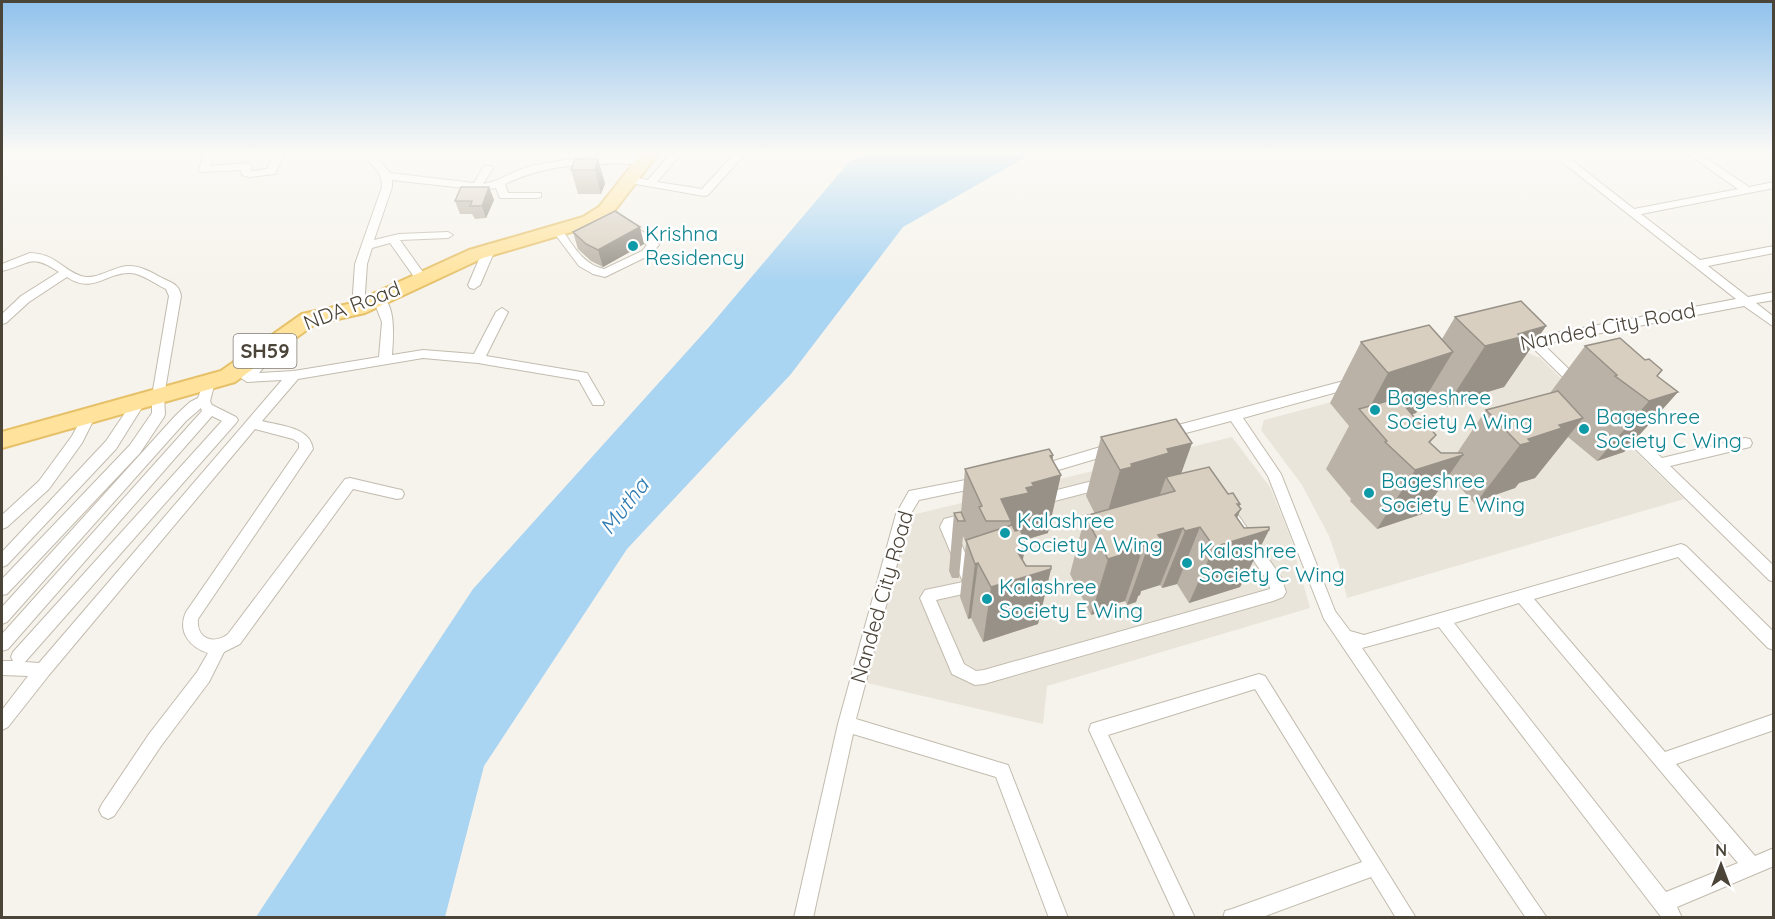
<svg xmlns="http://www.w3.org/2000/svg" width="1775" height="919" viewBox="0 0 1775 919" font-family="Quicksand,sans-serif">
<rect width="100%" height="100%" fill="#f6f3ec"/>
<path fill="#eae5da" d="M1523,351L1540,358L1684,499L1347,598L1339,565L1329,536L1302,485L1261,430L1264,420Z
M1232,437L1270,487L1290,536L1310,608L1047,686L1043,724L863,682L908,516Z"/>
<path fill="#a9d4f2" d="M865,154H1031L903,227L791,374L627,549L484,766L445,917H256L473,589L710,326L849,162Z"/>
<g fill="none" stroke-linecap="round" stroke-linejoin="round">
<g stroke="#c2bbae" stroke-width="2">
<path id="street" d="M204,154H214L210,166L247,163L252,166L251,171L267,169L274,154H284L275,174L249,177L242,175L241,170L200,172L199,170Z
M360,154C376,154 380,161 390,173L474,183L484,166H492L493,168L483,184C499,182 512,171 528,167C548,161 635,150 649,161L644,164C594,163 551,162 505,184L508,193H541V197L537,198H500L496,188L483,190L392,180V187L374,240L399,234L448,232L453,235L448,238L400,240L427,278L421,282L417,281L390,243L372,248L367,264L364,308L358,312L352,308L355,264L382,187C382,170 372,165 360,154Z
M670,154H681L657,182L702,189L734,154H745L708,195L704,196L630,183L625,180L630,177L648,180Z
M1552,154H1564L1634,209L1738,189L1688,154H1700L1749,187L1774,182V188L1641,214L1700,260L1774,246V253L1708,266L1748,297L1774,292V300L1756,303L1774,317V327L1744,306L1543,344L1581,381L1583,384L1577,389L1573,387L1531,346L1515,347L1513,344L1515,341L1519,340L1736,299Z
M627,222L656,240L659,245L650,255L605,277L593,274L579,266L552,230L557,227L561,228C572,244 583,265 604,269L642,251L647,245L623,227L622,225Z
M489,247L495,250L480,285L474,289L470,288L468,285L483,250Z
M30,253C56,254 61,269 81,276C95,281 113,267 127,266C139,265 151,272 162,278C172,283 179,284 181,296L164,396L165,414L164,417L140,453L7,594L2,595V579L130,445L152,413V396L169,296L166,289C155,284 143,274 131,273C107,271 93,295 67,277L29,302L6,323L2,324V314L21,296L59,272C29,252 30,265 2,271V264Z
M379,295C397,302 393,339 392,355L423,350L474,354L496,312L502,308L508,312L486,356L587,373L604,402L603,405H593L579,380L478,363L423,358L298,379L262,421C281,426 310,427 313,449L198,619C196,639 214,645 228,634L345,479L350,478L397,489L402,490L404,494L402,498L397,499L353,489L240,644L224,652L209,682L161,746L114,816L108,819L102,816L99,810L102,804L149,734L197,672L208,653C190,647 177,632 186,612L299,448V443L293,439L255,429L49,675L8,727L2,730V710L28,676L2,675V661H13L11,657L13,652L222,421L212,416L8,649L2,651V634L202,411L201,408L186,421L7,622L2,624V607L176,415L190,402L198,398L205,379H213L215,382L210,401L212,405L236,417L238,420L236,423L25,662L39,663L282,380L247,382L241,378L266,349H274L276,352L259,373L294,371L379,357L382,322L373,299Z
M1355,378L1359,380L1361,383L1359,386L1243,418L1281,474L1335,611L1350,631L1364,635L1681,544L1686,546L1774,632V650L1768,648L1678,557L1534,599L1665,752L1774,714V730L1676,764L1755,856L1774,848V866L1677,907L1682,918H1662L1439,627L1362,648L1547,918H1526L1324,619L1268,476L1231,421L1167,438L1160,433L1167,428ZM1519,603L1738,863L1666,892L1454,623Z
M140,396L146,401L116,449L7,565L2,567V552L106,441L135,398Z
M90,410L96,415L82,443L49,489L7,527L2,529V515L39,481L72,436L85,412Z
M1623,424L1628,426L1662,458L1745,438L1750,439L1752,443L1750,447L1670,466L1774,566V582L1769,580L1618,432L1616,429L1618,426Z
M1114,443L1119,444L1121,448L1119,452L1038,476L1033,475L1031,471L1033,467Z
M1155,465L1166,467L1194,510L1225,508L1236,512L1281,577L1286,592L1283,597L1273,601L984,684L975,685L952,674L920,598L925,590L963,582L940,527L944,519ZM1155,475L1185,520H1226L1269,583L1270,589L984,670L976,671L964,664L936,600L972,592L977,590L979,586L954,527Z
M981,477L986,478L988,482L986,486L919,500L910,515L856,719L1008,765L1068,918H1049L996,777L853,734L813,918H794L838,724L896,514L909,491Z
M1259,674L1265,676L1416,918H1396L1371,877L1260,918H1223L1225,911L1232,909L1362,862L1255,689L1108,735L1195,918H1176L1089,730L1091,724L1097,722Z"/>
</g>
<g stroke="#e6c16a" stroke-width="4">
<path id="primary" d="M641,154H658L611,215L595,225L483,258L365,313L315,324L235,382L2,448V432L221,371L302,314L353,303L469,250L583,217L599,207Z"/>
</g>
<use href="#street" fill="#fff" fill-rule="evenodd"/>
<use href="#primary" fill="#ffe39c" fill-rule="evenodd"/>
</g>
<path fill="#bab2a6" d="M598,159L605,184L601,194H578L571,170Z
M489,187L494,200L486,218L475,219L472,214H460L455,201Z
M573,232L644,244L603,267L591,261L578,249Z
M1455,317L1546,326L1504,387L1484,393L1480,398L1446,407L1430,390L1416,413L1412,414L1420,424L1436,435L1430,443L1441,453H1457L1486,410L1550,393L1585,346L1657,376L1678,392L1624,452L1597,461L1568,437L1535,478L1519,483L1515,488L1489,497L1485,501L1475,504L1449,475L1422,514L1377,529L1350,501L1351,499L1326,469L1349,426L1330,403L1361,342L1442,339Z
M1101,437L1192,443L1181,473L1228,494L1240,504L1237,518L1244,528L1269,530L1240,587L1189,603L1177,584L1162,588L1160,585L1141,591L1140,595L1138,596L1136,602L1127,605L1125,601L1104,607L1103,611L1091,615L1070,574L1085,516L1095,514L1086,496Z
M1053,455L1048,533L1025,540L1026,541L1023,561L1026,566L1051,569L1038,624L983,642L971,618L968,619L960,597L966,543L963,536L959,578H952L949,571L954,513H961L965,469Z"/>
<path fill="#979187" d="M598,159L605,184L601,194L595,170Z
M489,187L494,200L486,218L482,206Z
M640,227L644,244L603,267L598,250Z
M1546,326L1504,387L1484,393L1480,398L1446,407L1485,346L1518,334Z
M1453,352L1416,413L1375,427L1365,416L1388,373Z
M1678,392L1624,452L1597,461L1649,401Z
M1583,418L1535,478L1519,483L1515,488L1489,497L1485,501L1475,504L1520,445L1528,439L1559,425Z
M1192,443L1171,502L1175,491L1166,477L1156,506L1103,528L1120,470L1131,464L1167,449Z
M1053,455L1049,478L1061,475L1048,533L1024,540L1026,541L1019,579L1051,569L1038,624L983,642L991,587L1005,554L1011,521L1001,499L1032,483L1050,456Z
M1463,455L1422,514L1377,529L1415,470Z
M1237,504H1240L1236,513L1241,509L1225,544L1269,530L1240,587L1189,603L1214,547Z
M1200,527L1177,584L1162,588L1185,531Z
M1183,528L1160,585L1141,591L1140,595L1138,596L1136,602L1127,605L1147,549L1158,535Z
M1144,545L1125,601L1104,607L1103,611L1091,615L1108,559L1118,551Z
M978,563L971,618L968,619L975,564Z"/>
<path fill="#d8cfc1" stroke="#979187" stroke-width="1.5" d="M575,159H598L595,170H571Z
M461,187H489L482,206H470L472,201H455Z
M615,211L640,227L598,250L586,244L573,232Z
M1521,301L1546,326L1518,334L1521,337L1485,346L1455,317Z
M1429,325L1453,352L1388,373L1361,342Z
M1620,338L1645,360L1649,359L1662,370L1657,376L1678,392L1649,401L1615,376L1617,375L1585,346Z
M1558,391L1583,418L1559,425L1562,428L1528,439L1531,442L1520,445L1486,410Z
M1398,398L1420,424L1425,423L1436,435L1429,442L1441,453H1462L1463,455L1415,470L1385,442L1387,441L1359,409Z
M1176,419L1192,443L1167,449L1169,453L1131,464L1132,467L1120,470L1101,437Z
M1049,449L1053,455L1050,456L1061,475L1032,483L1034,486L1026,488L1029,493L1001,499L1011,521H986L979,507L982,506L965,469Z
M1209,467L1228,494L1233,493L1240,504H1237L1241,509L1235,515L1244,528L1269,527V530L1214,547L1200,527L1185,531L1183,528L1158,535L1161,539L1153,541L1156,546L1147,549L1144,545L1118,551L1121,555L1108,559L1085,516L1175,491L1166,477Z
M961,512L965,521H958L954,513Z
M1012,525L1015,531L1020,530L1026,541L1023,542L1025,547L1018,553L1026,566H1051V569L991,587L978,563L975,564L966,540Z"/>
<linearGradient id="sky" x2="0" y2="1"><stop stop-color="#8fc1ec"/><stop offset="0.54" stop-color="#fbfaf6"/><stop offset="1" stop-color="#fbfaf6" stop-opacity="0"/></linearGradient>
<rect width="1775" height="283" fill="url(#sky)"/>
<g fill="#0f9aa8" stroke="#fff" stroke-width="2">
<circle cx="633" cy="246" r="6"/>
<circle cx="1375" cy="410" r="6"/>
<circle cx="1584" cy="429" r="6"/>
<circle cx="1369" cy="493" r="6"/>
<circle cx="1005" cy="533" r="6"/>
<circle cx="1187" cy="563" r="6"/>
<circle cx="987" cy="599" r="6"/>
</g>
<g text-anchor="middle" stroke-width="5" stroke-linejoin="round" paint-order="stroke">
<rect fill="#fff" stroke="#817c74" stroke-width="1.5" x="233.5" y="334" width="63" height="34" rx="4.5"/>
<g font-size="20" font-weight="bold" fill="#4b4439">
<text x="265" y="358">SH59</text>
</g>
<g font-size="21" fill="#0d838f" stroke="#fff" text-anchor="start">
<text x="645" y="241">Krishna<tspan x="645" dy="24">Residency</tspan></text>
<text x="1387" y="405">Bageshree<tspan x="1387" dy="24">Society A Wing</tspan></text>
<text x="1596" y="424">Bageshree<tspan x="1596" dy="24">Society C Wing</tspan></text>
<text x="1381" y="488">Bageshree<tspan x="1381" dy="24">Society E Wing</tspan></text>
<text x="1017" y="528">Kalashree<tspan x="1017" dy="24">Society A Wing</tspan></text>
<text x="1199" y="558">Kalashree<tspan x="1199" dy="24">Society C Wing</tspan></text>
<text x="999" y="594">Kalashree<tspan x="999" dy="24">Society E Wing</tspan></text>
</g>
<g font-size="21" fill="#4b4439" stroke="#fff">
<text transform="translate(352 306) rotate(-21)" y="7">NDA Road</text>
<text transform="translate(1608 327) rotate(-11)" y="7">Nanded City Road</text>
<text transform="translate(882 597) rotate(-74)" y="7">Nanded City Road</text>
</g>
<g font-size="22" font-style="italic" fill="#2e7ab2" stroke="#fff">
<text transform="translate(624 506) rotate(-52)" y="8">Mutha</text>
</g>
</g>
<rect width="1775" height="919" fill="none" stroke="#4b4439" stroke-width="6"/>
<g transform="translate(1721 865)" stroke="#ffffff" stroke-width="4.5" paint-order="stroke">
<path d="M0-4.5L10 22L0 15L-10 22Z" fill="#4b4439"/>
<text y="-9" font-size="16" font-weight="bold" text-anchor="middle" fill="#4b4439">N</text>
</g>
</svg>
